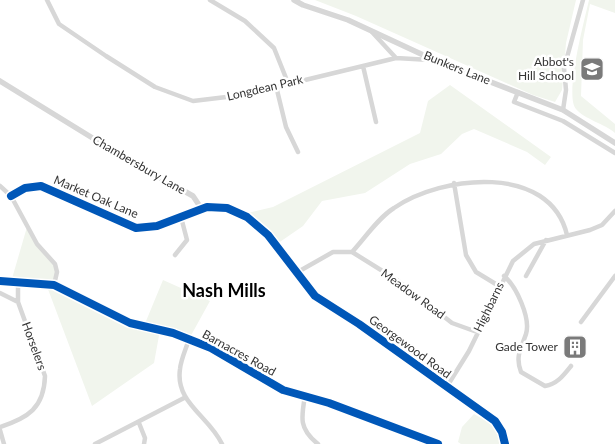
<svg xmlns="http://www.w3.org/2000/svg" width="615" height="444" viewBox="0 0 615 444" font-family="Lato,sans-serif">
<rect width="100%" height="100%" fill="#fff"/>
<path fill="#f1f5ed" d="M315,0H576L566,43L562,90L555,102L533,95L356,16Z
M589,0H615V13L590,4L583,40L581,96L615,124V133C605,124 584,119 576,109C564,96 585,18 589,0Z
M450,85L551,157L545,165L527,152L474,129L462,134L441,154L410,164L365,193L322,201L303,226L274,246L244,214L273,207L420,133L428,101Z
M27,227L37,244L55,264V285L100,309L144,326L163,280L210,301L189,339L160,330L154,363L92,406L46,284L11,282Z
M474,414C487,421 501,427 499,444H461L458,442L462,427Z"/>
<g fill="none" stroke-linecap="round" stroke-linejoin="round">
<path stroke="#d7d7d7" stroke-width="4.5" d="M47,0L59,24L106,56L155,87L193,101L243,95L396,58L430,60
M210,0L245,21L274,48L288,83
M372,32L396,58
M363,66L376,122
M276,86L286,127L298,152
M518,92L514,102L563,121L615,153
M563,110L566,90L564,68L583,0
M454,183L466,255L476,272L499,286
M0,186L11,196L37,244L55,264L57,272L54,285
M11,196L25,188L41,186L136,228L157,226L201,208
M352,252L397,280L452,323L477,332
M175,255L187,240L181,217
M296,273L333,252H352C365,238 378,218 394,208C442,175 550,163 567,235
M504,276C516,286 531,318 526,334C521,349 515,356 521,372L545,386C557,384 563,376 571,366
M526,276L546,240
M0,293L18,302
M581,322L615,276
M189,339C186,349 181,359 180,369C175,403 209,416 222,444
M446,388L469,351L513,261L534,244L590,230L602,225L615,211
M305,396C301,418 299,429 318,444
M139,423L145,438L144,444
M0,427C28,418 44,408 45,376L18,302V282
M0,430L4,444
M95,444L184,398"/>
<path stroke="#d7d7d7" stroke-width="5.5" d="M294,0L303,5L348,20L434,60L563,110L615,143
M0,81L125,158L193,196L201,208L213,207L227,208L257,224L315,296L359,324L495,421L502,432L505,444
M0,281L54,285L130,323L173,333L211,348L283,390L329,403L438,444"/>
<g stroke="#fff" stroke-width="11">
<path id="cycleway" d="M11,196L25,188L41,186L136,228L157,226L207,207L227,208L247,217L268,235L315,296L359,324L495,421L502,432L505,444
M0,281L54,285L130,323L173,333L211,348L283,390L329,403L438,444"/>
</g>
<use href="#cycleway" stroke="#0057b8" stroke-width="8"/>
</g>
<defs>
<g id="school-square" transform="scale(1.25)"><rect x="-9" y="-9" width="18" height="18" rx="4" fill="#7a7a7a" stroke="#fff"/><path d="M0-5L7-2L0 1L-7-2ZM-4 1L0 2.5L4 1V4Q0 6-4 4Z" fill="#fff"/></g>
<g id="building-square" transform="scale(1.25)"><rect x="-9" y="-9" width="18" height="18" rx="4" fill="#7a7a7a" stroke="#fff"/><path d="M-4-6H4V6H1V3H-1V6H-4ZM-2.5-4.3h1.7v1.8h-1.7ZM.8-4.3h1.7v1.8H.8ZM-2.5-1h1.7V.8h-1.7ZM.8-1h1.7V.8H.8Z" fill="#fff"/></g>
</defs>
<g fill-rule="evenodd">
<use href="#school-square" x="592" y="69"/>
<use href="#building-square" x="575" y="347"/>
</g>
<g text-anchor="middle" stroke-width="5" stroke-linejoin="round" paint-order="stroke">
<g font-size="12" fill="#333" stroke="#fff" text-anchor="end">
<text x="574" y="66">Abbot's<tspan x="574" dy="14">Hill School</tspan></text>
<text x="558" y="351">Gade Tower</text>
</g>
<g font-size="12" fill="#333" stroke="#fff">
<text transform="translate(457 68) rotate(22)" y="4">Bunkers Lane</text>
<text transform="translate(265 88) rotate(-13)" y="4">Longdean Park</text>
<text transform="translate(139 165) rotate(30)" y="4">Chambersbury Lane</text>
<text transform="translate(96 197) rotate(23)" y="4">Market Oak Lane</text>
<text transform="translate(413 294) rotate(36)" y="4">Meadow Road</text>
<text transform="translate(489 307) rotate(-64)" y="4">Highbarns</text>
<text transform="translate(34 346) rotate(70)" y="4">Horselers</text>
<text transform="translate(410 347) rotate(36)" y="4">Georgewood Road</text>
<text transform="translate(239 353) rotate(29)" y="4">Barnacres Road</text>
</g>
<g font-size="18" font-weight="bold" fill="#000" stroke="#fff">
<text x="224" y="297">Nash Mills</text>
</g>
</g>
</svg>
